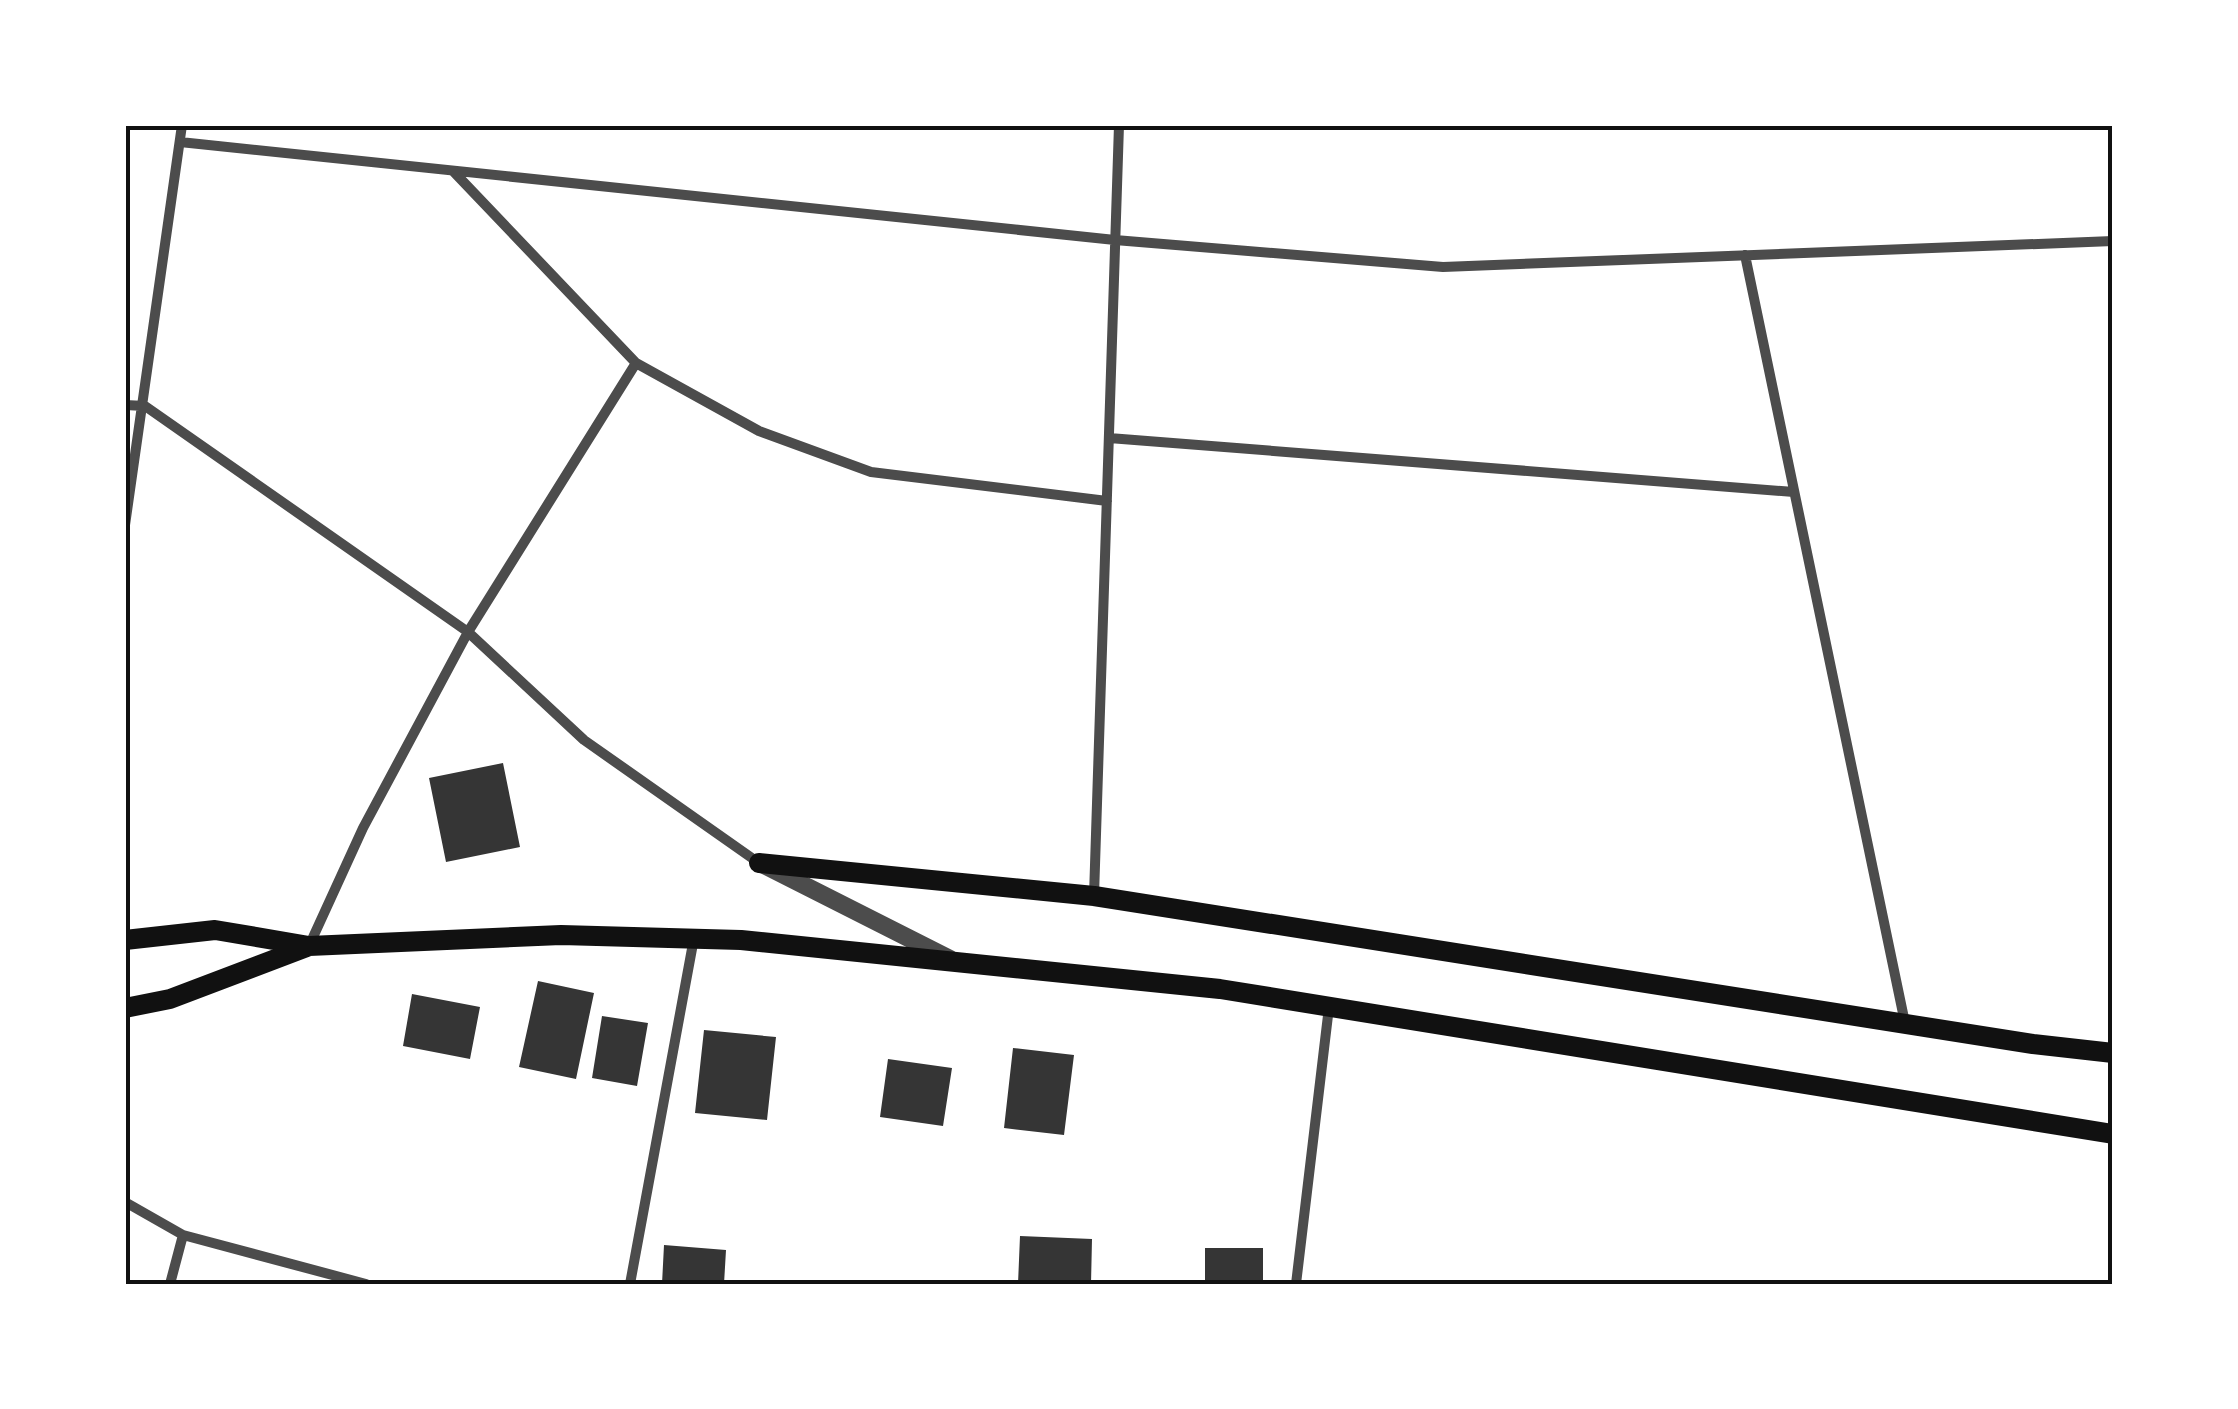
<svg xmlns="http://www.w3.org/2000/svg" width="2238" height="1409" viewBox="0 0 2238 1409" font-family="'Source Serif 4',serif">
<rect width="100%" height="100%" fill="#fff"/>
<path fill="#353535" d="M503,763L520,847L446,862L429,778Z
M538,981L594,993L576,1079L519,1067Z
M412,994L480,1007L470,1059L403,1046Z
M602,1016L648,1023L637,1086L592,1078Z
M704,1030L776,1037L767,1120L695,1113Z
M1013,1048L1074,1055L1064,1135L1004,1128Z
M888,1059L952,1068L943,1126L880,1117Z
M1020,1236L1092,1239L1091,1284H1018Z
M664,1245L726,1250L724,1284H662Z
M1205,1248H1263V1284H1205Z"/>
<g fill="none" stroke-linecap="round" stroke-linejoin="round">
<path stroke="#4c4c4c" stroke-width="10" d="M180,142L1115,240L1443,267L2113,241
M453,171L636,363L759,431L871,472L1107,501
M1745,255L1905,1023
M125,405L145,406L468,632L584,740L759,863
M1109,438L1794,492
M125,525L182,125
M1094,896L1119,125
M309,946L363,828L468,632L636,363
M125,1202L183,1235L366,1284
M170,1284L183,1235
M630,1284L694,938
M1296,1284L1329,1007"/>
<path stroke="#4c4c4c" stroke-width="18" d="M764,865L950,959"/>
<path stroke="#111" stroke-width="20" d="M759,863L1094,896L2033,1044L2113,1053
M125,940L215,930L309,946L561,935L741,940L1220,989L2113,1134
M125,1008L170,999L307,947"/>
</g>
<rect width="2238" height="1409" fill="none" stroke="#ffffff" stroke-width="255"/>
<rect x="128" y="128" width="1982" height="1154" fill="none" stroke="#111" stroke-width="4"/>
</svg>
